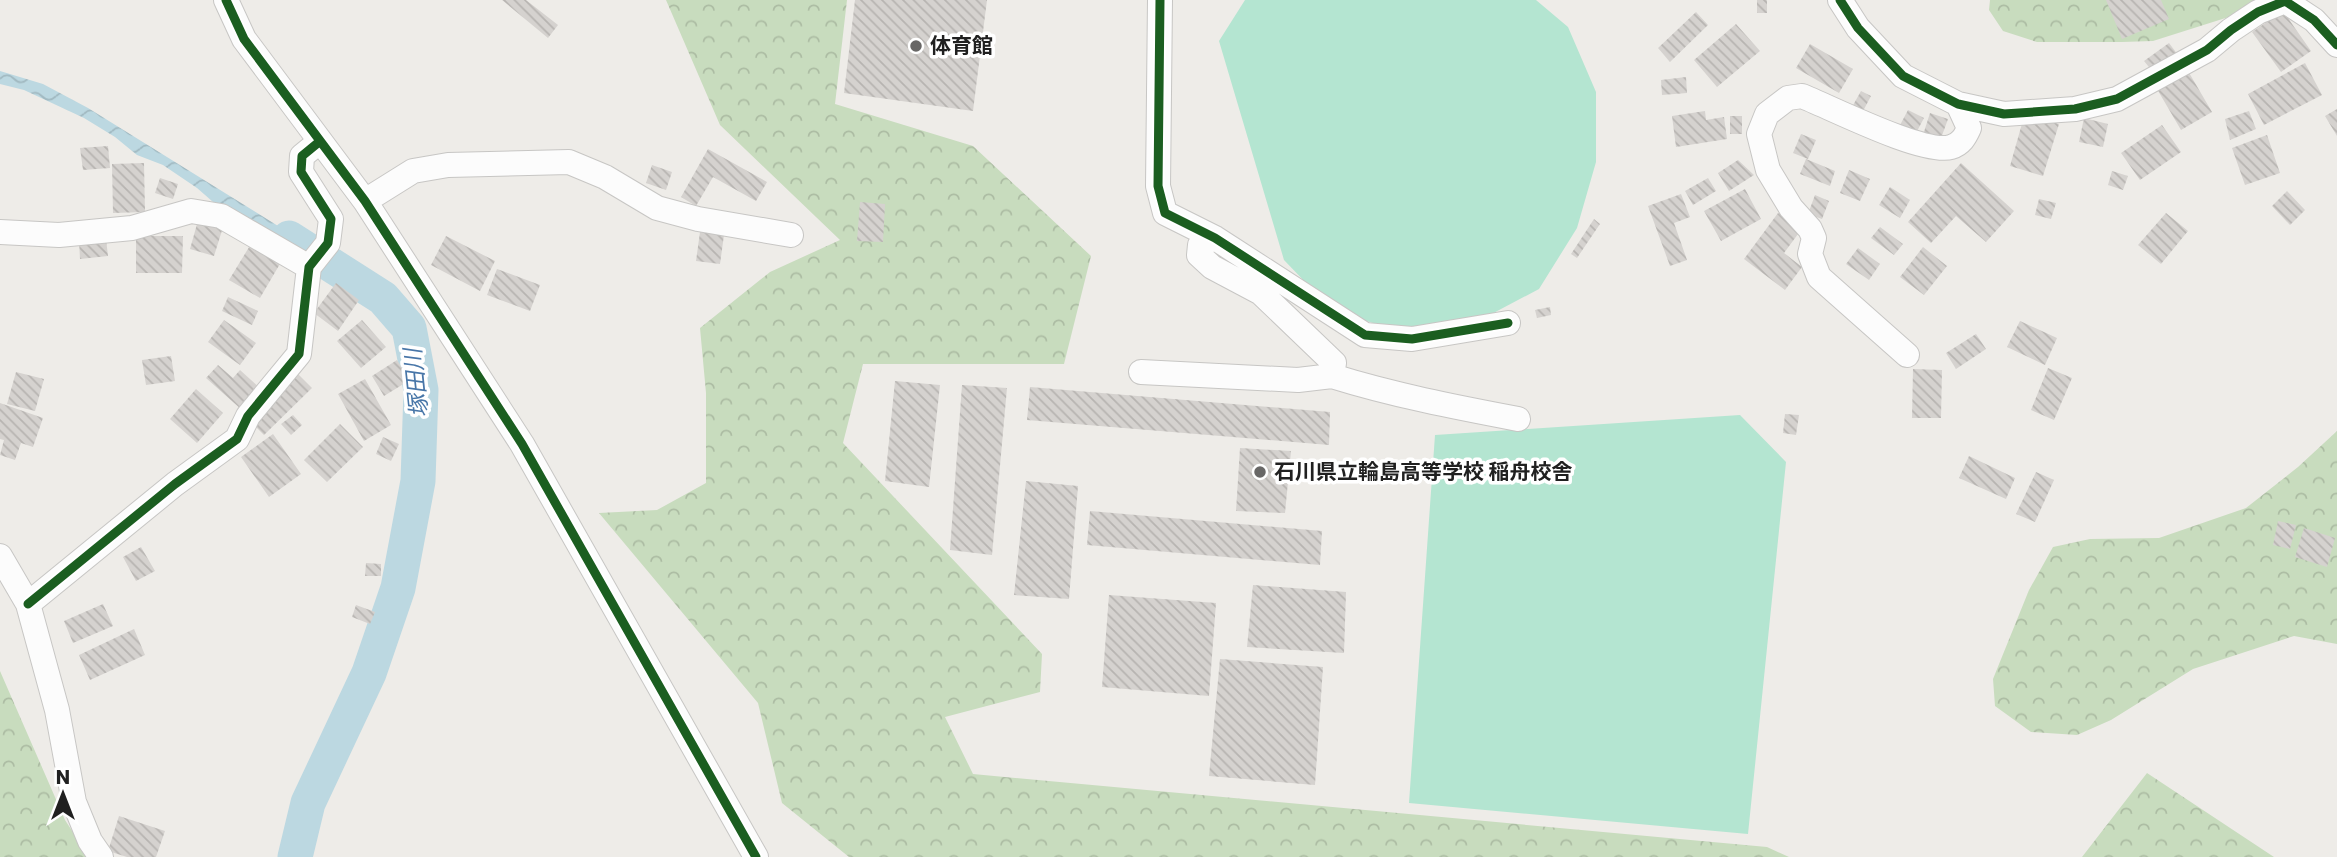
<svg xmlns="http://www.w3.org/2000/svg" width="2337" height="857" viewBox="0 0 2337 857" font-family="Poppins,'Noto Sans JP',sans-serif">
<defs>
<pattern id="forest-crowns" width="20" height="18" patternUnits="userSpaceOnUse" patternTransform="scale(1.75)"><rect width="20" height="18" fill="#c8dcbe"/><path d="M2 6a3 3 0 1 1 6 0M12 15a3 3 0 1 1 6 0" fill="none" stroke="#acbca3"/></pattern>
<pattern id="water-waves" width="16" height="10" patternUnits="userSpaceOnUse" patternTransform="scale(1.75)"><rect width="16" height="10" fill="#bcd8e1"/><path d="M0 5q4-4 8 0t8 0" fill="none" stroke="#a1b9c1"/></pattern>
<pattern id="building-back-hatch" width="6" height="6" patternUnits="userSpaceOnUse" patternTransform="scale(1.75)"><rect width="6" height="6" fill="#d5d2cf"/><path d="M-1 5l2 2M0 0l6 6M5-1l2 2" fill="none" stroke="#b7b4b1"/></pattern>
</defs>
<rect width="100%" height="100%" fill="#eeece8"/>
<path fill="url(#forest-crowns)" d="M666,0H847L835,104L973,146L1091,256L1064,364H863L843,443L1042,654L1040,692L945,717L973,774L1767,847L1789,857H849L782,803L758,703L599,513L657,510L706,483V393L700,328L770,272L840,240L720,125Z
M1990,0H2267L2235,15L2153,41L2122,42H2037L2003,31L1989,10Z
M2337,431V644L2294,636L2193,669L2111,720L2077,735L2031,732L1995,706L1993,679L2029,590L2053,547L2090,539L2159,538L2246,508L2298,467Z
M0,671L65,820L89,857H0Z
M2147,773L2274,857H2082Z"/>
<path fill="#b4e5d1" d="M1245,0H1536L1568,27L1596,92V162L1577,228L1539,289L1484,318L1403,332L1333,311L1284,260L1219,41Z
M1740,415L1786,462L1748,834L1409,803L1435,435Z"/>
<path fill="url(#water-waves)" d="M0,71L43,84L88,108L315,249L309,257L220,208L197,188L163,165L137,155L115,137L84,118L24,90L0,84Z"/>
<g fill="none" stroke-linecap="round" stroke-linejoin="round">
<path stroke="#bcd8e1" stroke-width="35" d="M289,238L383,298L409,328L421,390L418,481L398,588L369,673L308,803L295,857"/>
</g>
<path fill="url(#building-back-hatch)" d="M502,0H526L558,25L548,38Z
M855,0H987L973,111L844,93Z
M1757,0H1767V13H1757Z
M2106,0H2161L2169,19L2122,39Z
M2283,11L2311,51L2281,72L2252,32Z
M1696,12L1708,25L1670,62L1658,48Z
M1736,24L1760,51L1717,87L1694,60Z
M2169,43L2178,55L2153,72L2144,61Z
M1810,44L1853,69L1839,93L1796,68Z
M2305,63L2322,95L2264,125L2248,94Z
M2188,71L2212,112L2181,130L2157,89Z
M1686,77L1687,93L1662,95L1661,80Z
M1861,91L1871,96L1862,113L1852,107Z
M2337,109V136L2325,116Z
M1908,110L1924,118L1915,135L1899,127Z
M1705,111L1706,120L1724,117L1727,139L1676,147L1672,116Z
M2249,111L2256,129L2230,140L2225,119Z
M1930,113L1948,119L1940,141L1923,135Z
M2025,113L2059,124L2043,176L2010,166Z
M1730,116H1742V134H1730Z
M2084,118L2108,124L2103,147L2079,142Z
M2162,125L2181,152L2140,180L2121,153Z
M1801,134L1816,140L1808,159L1793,153Z
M2267,135L2280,173L2245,185L2232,148Z
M108,146L110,168L83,170L80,148Z
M708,149L767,182L756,201L713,177L696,206L681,197Z
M1806,159L1835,171L1830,186L1800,174Z
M1738,160L1754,175L1729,191L1718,173Z
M144,163L145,212L113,213L112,164Z
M1961,163L2014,211L1986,242L1956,216L1931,243L1908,222Z
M652,165L672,172L666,190L646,183Z
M1849,170L1870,179L1860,201L1840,193Z
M2112,171L2128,176L2123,190L2108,185Z
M160,178L178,184L173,199L155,193Z
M1708,178L1716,191L1693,205L1685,191Z
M1890,187L1910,200L1900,218L1879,205Z
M1745,189L1761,219L1721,241L1704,211Z
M2287,191L2305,210L2290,225L2272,206Z
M1681,194L1690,217L1674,223L1687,260L1670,266L1648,206Z
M1815,195L1829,201L1822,219L1808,214Z
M2039,199L2056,203L2051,219L2035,215Z
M860,202L885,204L883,242L857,241Z
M1778,213L1801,230L1784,253L1802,267L1785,290L1744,259Z
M2166,213L2188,231L2161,264L2138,245Z
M199,217L224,224L214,256L190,249Z
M1594,219L1600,224L1577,258L1571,254Z
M1880,227L1903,244L1894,255L1871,238Z
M700,232L724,235L720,264L696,261Z
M136,236H183L182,273H136Z
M446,236L495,261L480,291L431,265Z
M106,239L108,256L80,259L79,241Z
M254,239L284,257L260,298L229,280Z
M1923,247L1947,266L1924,295L1900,277Z
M1858,248L1880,264L1869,280L1846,264Z
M497,269L540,285L530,311L487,295Z
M336,283L359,300L338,331L314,313Z
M228,297L258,311L252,325L222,311Z
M1550,307L1551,315L1537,318L1535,310Z
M224,320L256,343L240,365L208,342Z
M362,320L386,347L361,368L337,341Z
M2020,321L2057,338L2045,365L2007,347Z
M1976,334L1986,349L1956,369L1946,353Z
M171,356L175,381L146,385L142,360Z
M397,360L410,380L384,396L372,376Z
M218,365L233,378L240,370L261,389L242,410L206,378Z
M2048,368L2072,378L2054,420L2031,410Z
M1913,369L1942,370L1941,418H1912Z
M16,372L44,379L35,411L7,404Z
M296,372L312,388L264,435L248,419Z
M365,379L391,425L364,441L338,394Z
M895,381L940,385L929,487L885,481Z
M962,385L1007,388L992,555L950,550Z
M1030,387L1330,412L1329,445L1027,420Z
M196,389L223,413L197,443L170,419Z
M0,403L43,418L33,447L21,443L15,460L0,455L4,440L0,439Z
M1785,414L1799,415L1796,435L1783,433Z
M293,415L302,425L291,435L281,424Z
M340,424L363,447L327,482L304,460Z
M273,434L301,474L269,497L241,457Z
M383,437L399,444L391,461L376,454Z
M1240,448L1291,451L1285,513L1236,511Z
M1969,456L2015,478L2006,499L1959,478Z
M2036,472L2054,480L2035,522L2016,514Z
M1026,481L1078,486L1069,599L1014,595Z
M1090,511L1322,531L1320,565L1087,545Z
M2278,521L2296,525L2290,549L2273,545Z
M2304,528L2335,538L2327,567L2295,557Z
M141,547L155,571L136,581L123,557Z
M366,563L381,564V576H365Z
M1253,585L1346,592L1344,653L1247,647Z
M1109,595L1216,603L1209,696L1102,687Z
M103,604L113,626L73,643L64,621Z
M356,605L375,612L370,624L352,617Z
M134,629L145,655L90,680L79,655Z
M1220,659L1323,667L1315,785L1209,776Z
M119,816L165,831L156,857H127L108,851Z"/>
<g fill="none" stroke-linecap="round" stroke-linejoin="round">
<g stroke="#c7c6c4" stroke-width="26">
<path id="minor" d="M226,0L244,39L365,201L522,444L756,857
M1160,0L1158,186L1165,213L1215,238L1365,335L1412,339L1508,323
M1840,0L1858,28L1903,76L1958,104L2004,114L2075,109L2117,99L2207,50L2231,30L2258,12L2285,1L2314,20L2337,45
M365,201L413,171L448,165L569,162L605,177L657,208L698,219L791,235
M0,232L59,235L132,228L191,211L221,216L309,267
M1907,355L1819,277L1810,254L1814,238L1810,229L1791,208L1768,170L1759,134L1767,114L1788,98L1802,96C1832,108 1924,155 1951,147C1961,144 1965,137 1969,128L1958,104
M1141,372L1298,380L1332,376L1334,363L1261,293L1212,267L1199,255L1200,245L1215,238
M1332,376C1393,395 1455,407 1518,419
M0,556L28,604L57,710L74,802L90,841L101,857
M28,604L175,484L237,439L248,416L299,354L309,267L328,243L331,219L301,172L302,156L319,142"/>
</g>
<use href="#minor" stroke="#fcfcfc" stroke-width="24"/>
<g stroke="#fff" stroke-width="13">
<path id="cycleway" d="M226,0L244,39L365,201L522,444L756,857
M1160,0L1158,186L1165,213L1215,238L1365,335L1412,339L1508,323
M1840,0L1858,28L1903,76L1958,104L2004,114L2075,109L2117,99L2207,50L2231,30L2258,12L2285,1L2314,20L2337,45
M28,604L175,484L237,439L248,416L299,354L309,267L328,243L331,219L301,172L302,156L319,142"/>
</g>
<use href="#cycleway" stroke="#1b5e20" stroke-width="9"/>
</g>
<g fill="#686766" stroke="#fff" stroke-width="2.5">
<circle cx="916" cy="46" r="7"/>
<circle cx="1260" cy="472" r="7"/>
</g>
<g text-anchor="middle" stroke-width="7" stroke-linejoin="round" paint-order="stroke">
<g font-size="21" font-weight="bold" fill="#202020" stroke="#fff" text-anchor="start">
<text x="930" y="53">体育館</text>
<text x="1274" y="479">石川県立輪島高等学校 稲舟校舎</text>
</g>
<g font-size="23" font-style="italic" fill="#4876a8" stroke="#fff">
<text transform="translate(416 383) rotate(-96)" y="8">塚田川</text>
</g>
</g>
<g transform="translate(63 794)" stroke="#ffffff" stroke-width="5" paint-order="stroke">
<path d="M0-5L12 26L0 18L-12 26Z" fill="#202020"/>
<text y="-10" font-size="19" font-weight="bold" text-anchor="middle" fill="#202020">N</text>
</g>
</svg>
